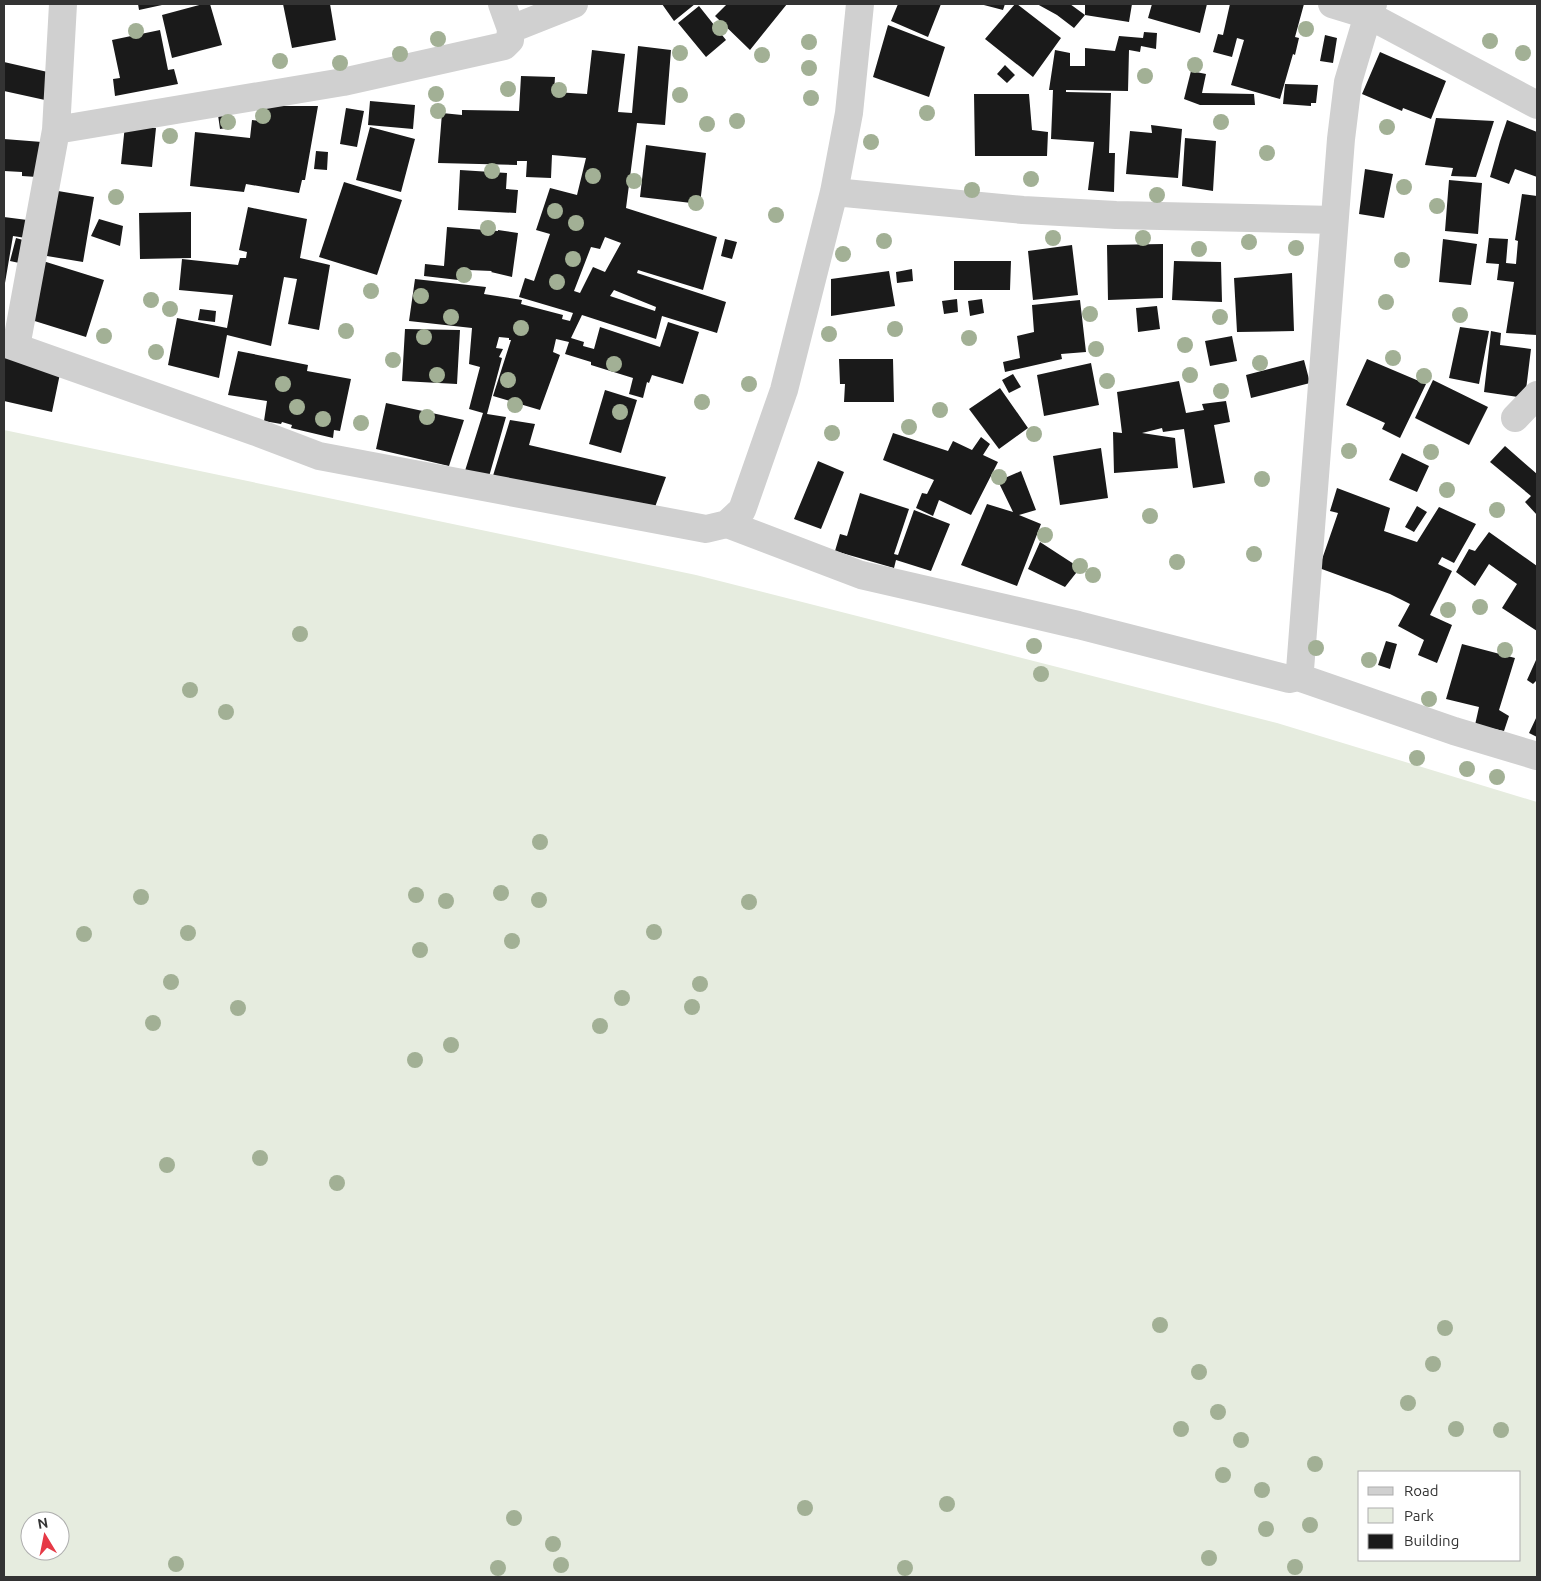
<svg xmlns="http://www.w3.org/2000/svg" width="1541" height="1581" viewBox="0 0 1541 1581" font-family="Ubuntu,sans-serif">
<rect width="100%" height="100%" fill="#fff"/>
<path fill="#e6ecdf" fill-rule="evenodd" d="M4,430L696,575L1277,723L1537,802V1577H4ZM1360,1472H1520V1560H1360ZM30,1521H60V1551H30Z"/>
<path fill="#1a1a1a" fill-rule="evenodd" d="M138,4H162V5L139,10Z
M203,4H210L222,45L172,58L162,15Z
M283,4H330L336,40L292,48Z
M662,4H695L674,21Z
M727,4H787L750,50L715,16Z
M898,4H941L928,37L891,21Z
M980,4H1005L1003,10Z
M1015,4H1017L1061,38L1033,77L985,39Z
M1037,4H1070L1085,15L1074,28L1057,15Z
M1085,4H1132L1129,22L1085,15Z
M1152,4H1207L1200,33L1148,18Z
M1230,4H1304L1295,37L1299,38L1295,55L1293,54L1280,99L1231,85L1244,40L1237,38L1232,57L1213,52L1218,34L1223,35Z
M699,6L726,40L706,57L678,23Z
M888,25L945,47L929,97L873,77Z
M160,30L168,70L174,69L178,84L115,96L113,79L120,78L112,40Z
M1144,32L1157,33L1156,49L1141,46L1140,52L1129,50L1128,91L1066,90V92L1111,93L1109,153H1115L1114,192L1088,190L1094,142L1051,139L1053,90H1049L1055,50L1070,53V66H1085V48L1115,51L1119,36L1143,38Z
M1325,35L1337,38L1333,63L1320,61Z
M638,46L671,50L665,125L637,123L626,208L717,237L703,290L638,270L637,273L726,302L717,333L662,316L656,339L582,315L571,338L584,342L583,346L594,349L600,327L660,347L668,322L699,332L683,384L652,375L649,383L647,382L643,398L629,394L633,378L591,365V362L565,354L569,342L556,339L553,352L560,355L540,410L493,396L511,340H509V338L499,337L496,348L503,349L499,357L502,358L487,414L506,417L488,480L464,474L483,413L469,409L480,367L469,364L472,328L409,321L415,279L486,287L484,294L522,300L521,304L563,315L562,319L570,321L573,313L519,297L525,278L534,281L550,234L536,230L550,188L577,195L586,158L552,155L551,178L526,177L527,161H517V165L438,163L442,113L462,115V110L519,111L521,76L555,77L554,92L587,94L592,50L625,54L618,112L632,113ZM605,237L621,243L605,272L593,267L580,293L574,291L591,247L600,249ZM614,290L656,307L655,311L610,296Z
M1380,52L1446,81L1431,119L1403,108L1402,111L1362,94Z
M4,62L52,73L45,100L4,91Z
M1005,65L1015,75L1007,83L997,74Z
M1191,71L1206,74L1202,93L1254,94L1255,105H1200L1184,99Z
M1285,84L1318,85L1316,103H1311V106L1283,104Z
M974,94H1029L1032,130L1048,132L1047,156H975Z
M370,101L415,105L413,129L368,125Z
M263,106H318L305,180H302L299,193L246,184L244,192L190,186L195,132L250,138L252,120L262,121Z
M346,108L364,111L357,147L340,144Z
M230,114L232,127L220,129L218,115Z
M1436,118L1494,121L1476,177L1451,176L1453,168L1425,165Z
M1507,120L1537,132V177L1515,169L1509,184L1490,177L1500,141Z
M125,125L156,128L152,167L121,164Z
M1151,125L1182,129L1178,178L1126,174L1130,131L1152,133Z
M370,127L415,139L401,192L356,180Z
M1185,138L1216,141L1213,191L1182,186Z
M4,139L42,142L37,177L22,176V172L4,171Z
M646,145L706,153L700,204L640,197Z
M316,151L328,152L327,170L314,169Z
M1365,169L1393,174L1384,218L1359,214Z
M460,170L507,173L506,189L518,190L516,213L458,210Z
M1449,180L1482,183L1478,234L1445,231Z
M344,182L402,200L377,275L319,257Z
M52,190L94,197L83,262L41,255Z
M1522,194L1537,196V335L1506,333L1514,282L1497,280L1499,264L1486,263L1489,238L1508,239L1506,263L1516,264L1518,241L1515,240Z
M248,207L307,219L300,258L330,265L319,330L288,324L297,279L284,277L271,346L227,335L219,378L168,365L177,318L227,328L233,295L179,290L182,259L238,265L240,258H246L247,252L239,250Z
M191,212V258L140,259L139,213Z
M4,217L35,221L32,239L13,236L5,283Z
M99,219L123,226L120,246L91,236Z
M447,227L498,231V230L518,233L512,277L491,272L492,271L468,270L467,281L424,276L425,264L444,266Z
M16,238L30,242L24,264L10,261Z
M725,239L737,242L732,259L721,256Z
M1443,239L1477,244L1471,285L1439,282Z
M1163,244V298L1108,300L1107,245Z
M1072,245L1078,295L1033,300L1028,251Z
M43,261L104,280L86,337L25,318Z
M954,261H1011L1010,290H954Z
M1174,261L1221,262L1222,302L1172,300Z
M912,269L913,281L897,283L896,272Z
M889,271L895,306L831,316V279Z
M1292,273L1294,331L1237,332L1234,278Z
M957,299L958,312L944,314L942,301Z
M982,299L984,313L970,316L968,301Z
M1080,300L1086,352L1061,354L1062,359L1005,372L1003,362L1020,358L1017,336L1034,332L1032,305Z
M1157,306L1160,329L1138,332L1136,308Z
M200,309L216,311L215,322L198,320Z
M1460,327L1489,331L1479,384L1449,378Z
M405,329L460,330L457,384L402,381Z
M1491,331L1501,333L1500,345L1531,349L1525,398L1484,392Z
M1232,336L1237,361L1210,366L1205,341Z
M238,351L308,365L307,371L351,379L340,431L334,430L333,438L291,428L292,425L282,422L281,424L264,421L267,401L228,395Z
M4,352L62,364L52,412L4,401Z
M839,359H893L894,402H844L845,384H840Z
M1367,359L1426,384L1400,438L1382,429L1385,423L1346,405Z
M1304,360L1310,383L1251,398L1246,375Z
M1091,363L1099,405L1044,416L1037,375Z
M1013,374L1021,387L1009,393L1002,380Z
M1433,380L1488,407L1469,445L1415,418Z
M1179,381L1186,413L1204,410L1202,404L1226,401L1230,422L1214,425L1225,483L1193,488L1184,429L1163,432L1162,428L1142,433L1175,438L1178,468L1114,473L1113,432L1122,433L1117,392Z
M1000,388L1028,428L999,449L969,409Z
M605,390L637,400L621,453L589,444Z
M386,403L464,420L449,466L376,449Z
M510,420L535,424L529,445L666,477L655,507L492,479Z
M893,433L948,451L953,441L972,450L981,437L990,444L983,455L998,462L971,515L939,500L933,516L916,508L922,493L927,494L934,480L883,460Z
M1505,446L1537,474V515L1525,502L1531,496L1490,462Z
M1101,448L1108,498L1060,505L1053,456Z
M1402,453L1429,466L1417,492L1389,480Z
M818,461L844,472L821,529L794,519Z
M1021,471L1036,510L1019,515L1041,524L1017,586L961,565L987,504L1013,512L998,481Z
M1337,488L1390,508L1384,531L1417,542L1439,507L1476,524L1454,563L1442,557L1438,564L1452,571L1430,615L1452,625L1437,663L1418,655L1424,640L1398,626L1410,604L1390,594L1319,568L1338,513L1330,511Z
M860,493L909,509L894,554L898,555L914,510L950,524L931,571L896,560L894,568L835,551L840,534L847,536Z
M1417,506L1427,512L1414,532L1405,527Z
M1489,532L1537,566V631L1502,608L1517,584L1489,564L1475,586L1456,572L1469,549L1475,551Z
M1040,542L1080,568L1065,587L1028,569Z
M1386,641L1397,644L1390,669L1378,665Z
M1462,644L1515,658L1499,710L1509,716L1504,731L1475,725L1479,707L1446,699Z
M1536,660L1537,661V680L1533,684L1527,680Z
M1537,716V737L1529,733Z"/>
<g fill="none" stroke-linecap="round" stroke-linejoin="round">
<path stroke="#d0d0d0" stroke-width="28" d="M1332,4L1368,15L1537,105
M511,29L574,4
M56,130L343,82L504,46L510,40L511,29L502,4
M834,192L1023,210L1116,215L1334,220
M4,343L256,432L319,456L706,529L727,524L742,510L784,390L834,192L849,113L860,4
M16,347L56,130L63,4
M1515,418L1537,395
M727,524L861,575L1078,625L1289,679L1298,677L1454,731L1537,756
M1298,677L1300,670L1341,139L1348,82L1368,15L1373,4"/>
</g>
<g fill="#a2b095">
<circle cx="720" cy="28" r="8"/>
<circle cx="1306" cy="29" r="8"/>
<circle cx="136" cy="31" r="8"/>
<circle cx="438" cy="39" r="8"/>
<circle cx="1490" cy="41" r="8"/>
<circle cx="809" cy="42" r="8"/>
<circle cx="680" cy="53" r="8"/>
<circle cx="1523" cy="53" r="8"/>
<circle cx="400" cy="54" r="8"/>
<circle cx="762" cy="55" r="8"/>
<circle cx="280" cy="61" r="8"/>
<circle cx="340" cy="63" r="8"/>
<circle cx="1195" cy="65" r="8"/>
<circle cx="809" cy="68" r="8"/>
<circle cx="1145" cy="76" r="8"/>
<circle cx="508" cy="89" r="8"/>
<circle cx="559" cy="90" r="8"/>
<circle cx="436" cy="94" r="8"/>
<circle cx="680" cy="95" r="8"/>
<circle cx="811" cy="98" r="8"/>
<circle cx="438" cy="111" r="8"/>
<circle cx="927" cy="113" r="8"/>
<circle cx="263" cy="116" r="8"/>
<circle cx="737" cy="121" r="8"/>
<circle cx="228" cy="122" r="8"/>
<circle cx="1221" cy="122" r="8"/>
<circle cx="707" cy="124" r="8"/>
<circle cx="1387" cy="127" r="8"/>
<circle cx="170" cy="136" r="8"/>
<circle cx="871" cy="142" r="8"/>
<circle cx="1267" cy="153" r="8"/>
<circle cx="492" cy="171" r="8"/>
<circle cx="593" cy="176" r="8"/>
<circle cx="1031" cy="179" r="8"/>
<circle cx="634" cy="181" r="8"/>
<circle cx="1404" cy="187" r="8"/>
<circle cx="972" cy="190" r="8"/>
<circle cx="1157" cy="195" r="8"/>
<circle cx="116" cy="197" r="8"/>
<circle cx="696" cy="203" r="8"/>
<circle cx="1437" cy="206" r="8"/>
<circle cx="555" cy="211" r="8"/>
<circle cx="776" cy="215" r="8"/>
<circle cx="576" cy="223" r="8"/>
<circle cx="488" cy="228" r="8"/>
<circle cx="1053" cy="238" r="8"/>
<circle cx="1143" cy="238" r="8"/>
<circle cx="884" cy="241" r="8"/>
<circle cx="1249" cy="242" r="8"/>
<circle cx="1296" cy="248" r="8"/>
<circle cx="1199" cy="249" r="8"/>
<circle cx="843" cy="254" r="8"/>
<circle cx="573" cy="259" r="8"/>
<circle cx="1402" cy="260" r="8"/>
<circle cx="464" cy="275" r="8"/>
<circle cx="557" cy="282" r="8"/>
<circle cx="371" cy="291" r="8"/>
<circle cx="421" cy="296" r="8"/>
<circle cx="151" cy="300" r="8"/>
<circle cx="1386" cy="302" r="8"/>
<circle cx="170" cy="309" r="8"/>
<circle cx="1090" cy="314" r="8"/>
<circle cx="1460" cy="315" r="8"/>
<circle cx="451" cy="317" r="8"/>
<circle cx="1220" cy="317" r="8"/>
<circle cx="521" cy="328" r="8"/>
<circle cx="895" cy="329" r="8"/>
<circle cx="346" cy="331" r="8"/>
<circle cx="829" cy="334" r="8"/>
<circle cx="104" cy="336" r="8"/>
<circle cx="424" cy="337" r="8"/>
<circle cx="969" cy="338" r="8"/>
<circle cx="1185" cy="345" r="8"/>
<circle cx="1096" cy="349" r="8"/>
<circle cx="156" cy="352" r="8"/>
<circle cx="1393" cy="358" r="8"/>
<circle cx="393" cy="360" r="8"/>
<circle cx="1260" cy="363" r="8"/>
<circle cx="614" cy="364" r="8"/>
<circle cx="437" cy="375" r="8"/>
<circle cx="1190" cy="375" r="8"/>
<circle cx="1424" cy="376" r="8"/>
<circle cx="508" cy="380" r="8"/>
<circle cx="1107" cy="381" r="8"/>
<circle cx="283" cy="384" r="8"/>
<circle cx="749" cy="384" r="8"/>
<circle cx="1221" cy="391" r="8"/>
<circle cx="702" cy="402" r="8"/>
<circle cx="515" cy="405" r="8"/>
<circle cx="297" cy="407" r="8"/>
<circle cx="940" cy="410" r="8"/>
<circle cx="620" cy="412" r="8"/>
<circle cx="427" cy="417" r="8"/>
<circle cx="323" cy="419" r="8"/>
<circle cx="361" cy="423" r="8"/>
<circle cx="909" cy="427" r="8"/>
<circle cx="832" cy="433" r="8"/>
<circle cx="1034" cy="434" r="8"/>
<circle cx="1349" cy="451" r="8"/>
<circle cx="1431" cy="452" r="8"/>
<circle cx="999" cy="477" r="8"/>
<circle cx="1262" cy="479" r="8"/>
<circle cx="1447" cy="490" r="8"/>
<circle cx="1497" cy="510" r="8"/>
<circle cx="1150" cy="516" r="8"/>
<circle cx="1045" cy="535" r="8"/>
<circle cx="1254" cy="554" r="8"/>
<circle cx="1177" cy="562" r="8"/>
<circle cx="1080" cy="566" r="8"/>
<circle cx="1093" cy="575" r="8"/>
<circle cx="1480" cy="607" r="8"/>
<circle cx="1448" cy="610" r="8"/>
<circle cx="300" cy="634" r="8"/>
<circle cx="1034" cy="646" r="8"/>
<circle cx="1316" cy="648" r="8"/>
<circle cx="1505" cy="650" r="8"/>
<circle cx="1369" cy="660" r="8"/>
<circle cx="1041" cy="674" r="8"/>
<circle cx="190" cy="690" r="8"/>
<circle cx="1429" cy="699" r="8"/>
<circle cx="226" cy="712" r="8"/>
<circle cx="1417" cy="758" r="8"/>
<circle cx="1467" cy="769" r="8"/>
<circle cx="1497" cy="777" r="8"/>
<circle cx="540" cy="842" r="8"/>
<circle cx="501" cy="893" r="8"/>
<circle cx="416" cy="895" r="8"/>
<circle cx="141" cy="897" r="8"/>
<circle cx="539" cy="900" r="8"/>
<circle cx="446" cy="901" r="8"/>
<circle cx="749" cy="902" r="8"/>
<circle cx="654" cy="932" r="8"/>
<circle cx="188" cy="933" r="8"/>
<circle cx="84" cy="934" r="8"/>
<circle cx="512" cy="941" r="8"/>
<circle cx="420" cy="950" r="8"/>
<circle cx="171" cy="982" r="8"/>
<circle cx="700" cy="984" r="8"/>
<circle cx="622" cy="998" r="8"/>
<circle cx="692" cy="1007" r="8"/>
<circle cx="238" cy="1008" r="8"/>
<circle cx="153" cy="1023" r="8"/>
<circle cx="600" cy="1026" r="8"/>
<circle cx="451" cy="1045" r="8"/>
<circle cx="415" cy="1060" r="8"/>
<circle cx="260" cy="1158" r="8"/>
<circle cx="167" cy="1165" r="8"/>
<circle cx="337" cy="1183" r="8"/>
<circle cx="1160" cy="1325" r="8"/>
<circle cx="1445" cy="1328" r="8"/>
<circle cx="1433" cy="1364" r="8"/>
<circle cx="1199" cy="1372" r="8"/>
<circle cx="1408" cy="1403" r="8"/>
<circle cx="1218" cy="1412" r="8"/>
<circle cx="1181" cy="1429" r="8"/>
<circle cx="1456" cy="1429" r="8"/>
<circle cx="1501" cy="1430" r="8"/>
<circle cx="1241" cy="1440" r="8"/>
<circle cx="1315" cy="1464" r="8"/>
<circle cx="1223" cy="1475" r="8"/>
<circle cx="1262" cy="1490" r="8"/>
<circle cx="947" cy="1504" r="8"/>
<circle cx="805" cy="1508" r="8"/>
<circle cx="514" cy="1518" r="8"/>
<circle cx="1310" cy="1525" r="8"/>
<circle cx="1266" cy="1529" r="8"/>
<circle cx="553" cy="1544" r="8"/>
<circle cx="1209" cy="1558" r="8"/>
<circle cx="176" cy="1564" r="8"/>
<circle cx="561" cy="1565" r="8"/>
<circle cx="1295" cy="1567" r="8"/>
<circle cx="498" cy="1568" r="8"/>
<circle cx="905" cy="1568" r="8"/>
</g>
<rect width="1541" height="1581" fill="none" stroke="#333333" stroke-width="10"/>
<rect x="1358" y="1471" width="162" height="90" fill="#ffffff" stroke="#adadad"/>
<rect x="1368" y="1487" width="25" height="8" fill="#d0d0d0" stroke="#adadad"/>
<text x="1404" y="1496" font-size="15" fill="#333333">Road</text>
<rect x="1368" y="1508" width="25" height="15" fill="#e6ecdf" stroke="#adadad"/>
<text x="1404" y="1521" font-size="15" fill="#333333">Park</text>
<rect x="1368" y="1534" width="25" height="15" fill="#1a1a1a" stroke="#adadad"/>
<text x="1404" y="1546" font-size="15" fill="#333333">Building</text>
<g transform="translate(45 1536) rotate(350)"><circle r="24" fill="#ffffff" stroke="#adadad"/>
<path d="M0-4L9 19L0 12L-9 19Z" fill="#e63946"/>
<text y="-8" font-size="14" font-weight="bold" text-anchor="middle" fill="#333333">N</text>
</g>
</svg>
